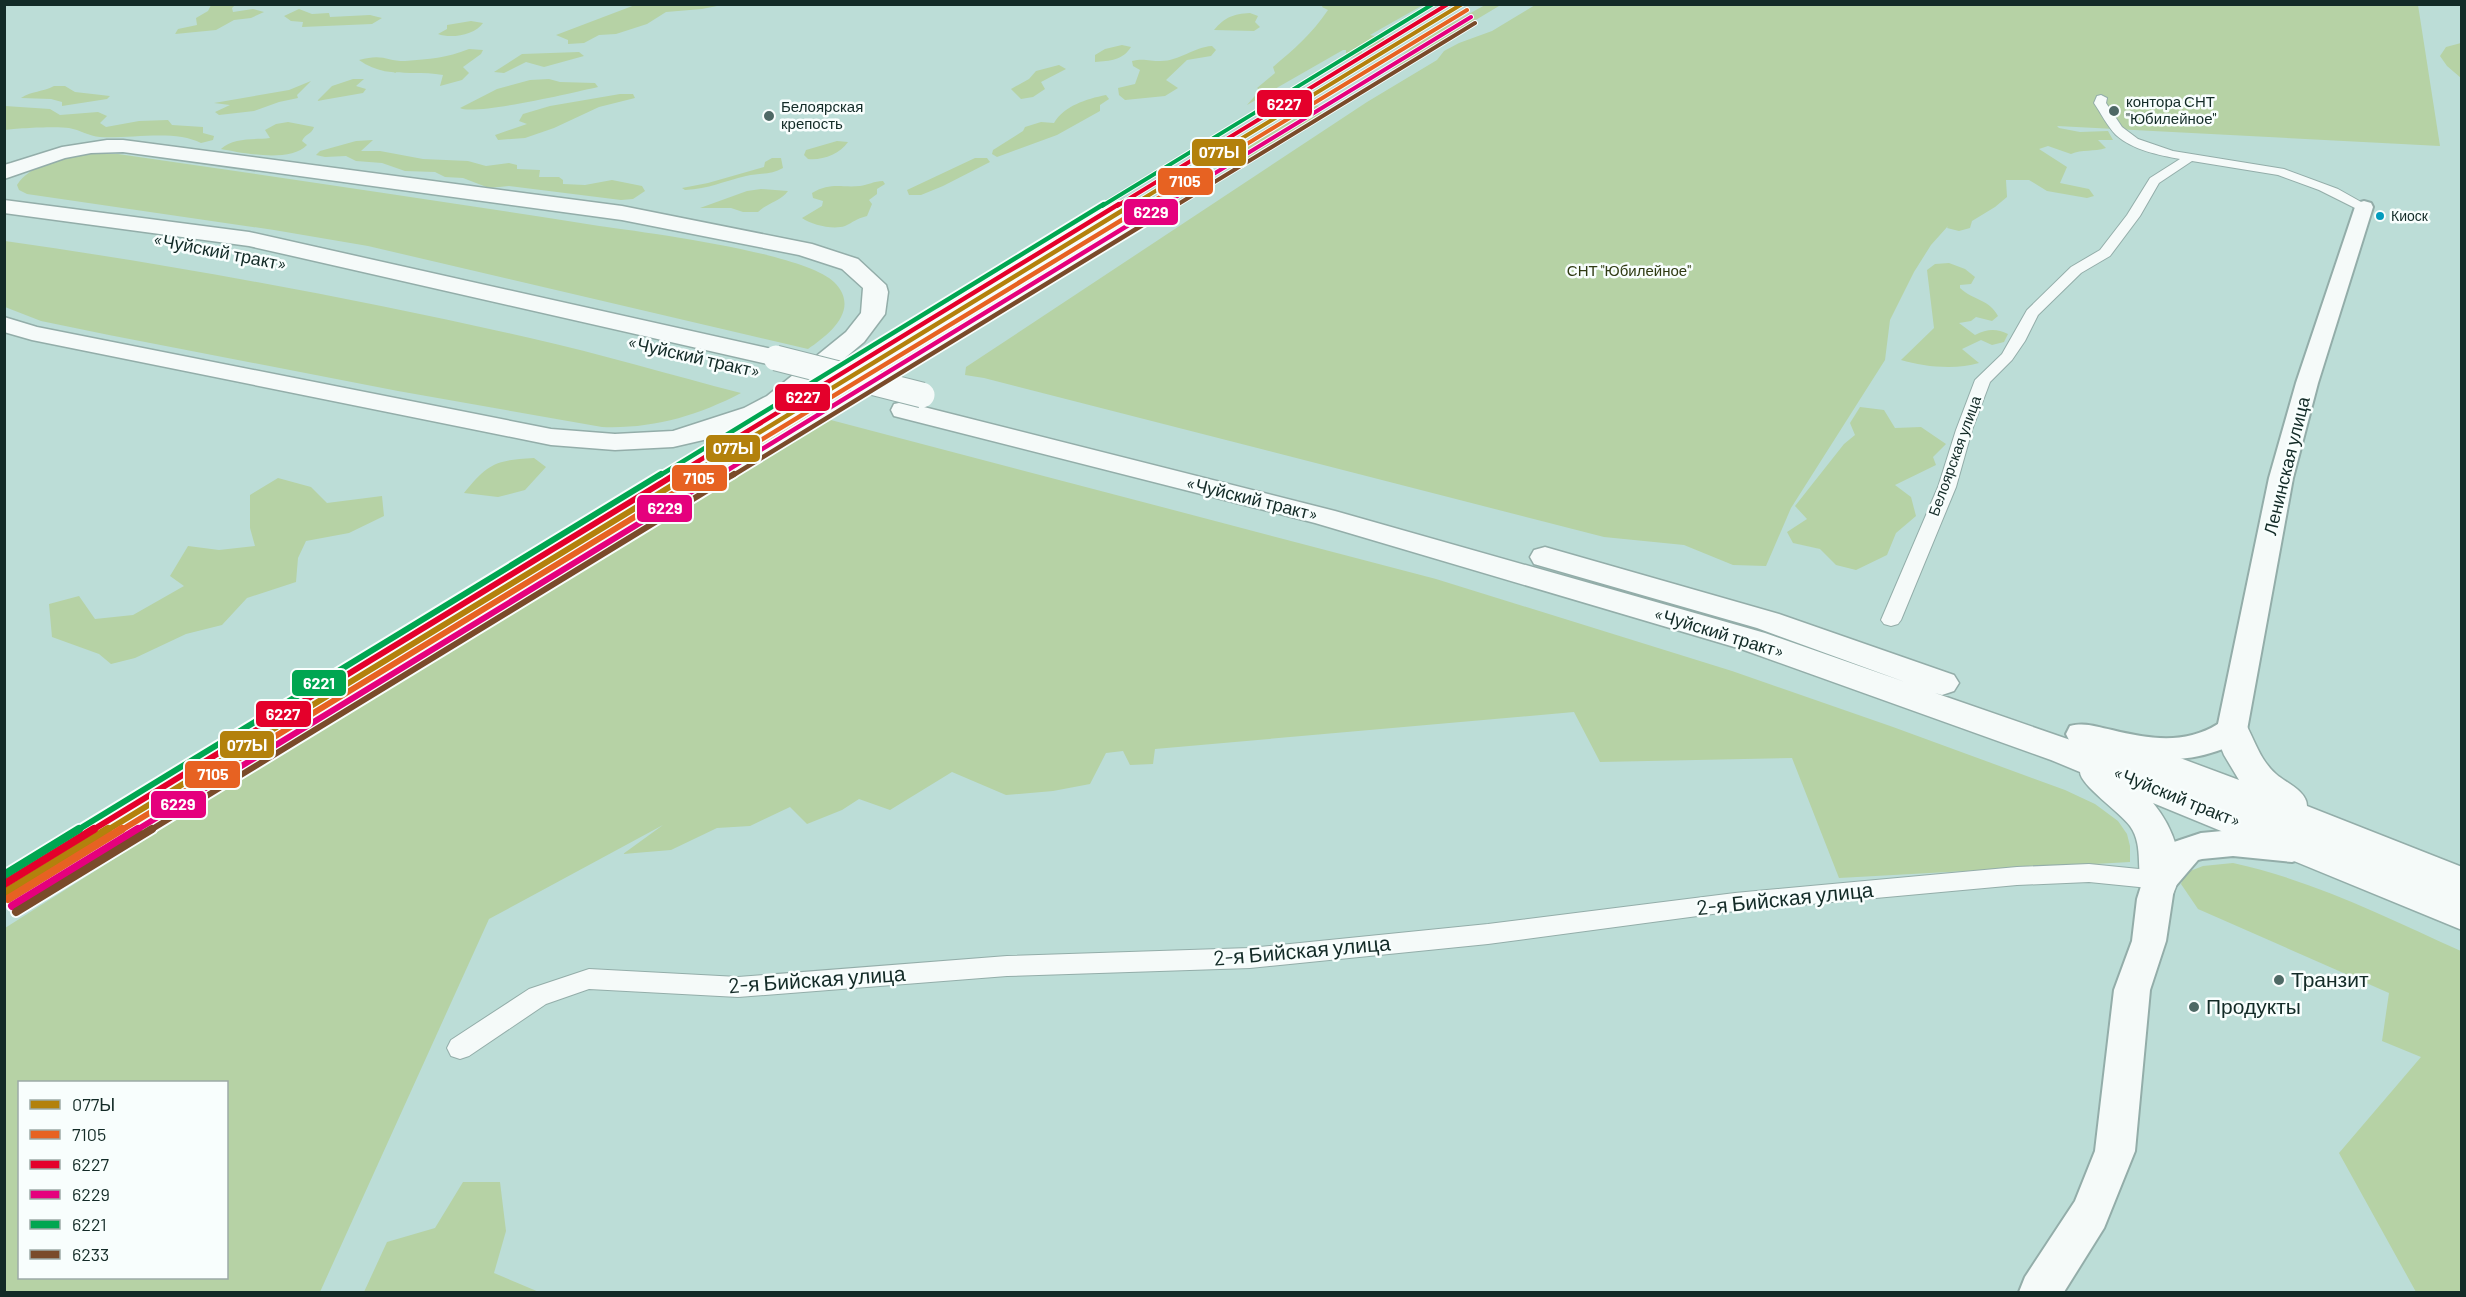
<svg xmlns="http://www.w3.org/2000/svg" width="2466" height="1297" viewBox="0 0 2466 1297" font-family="Barlow,sans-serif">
<rect width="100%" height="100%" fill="#bcddd7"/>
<path fill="#b6d2a5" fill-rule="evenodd" d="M1487,4L1518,5L1499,6L1454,33L1449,39L1422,54L1407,67L1392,69L1391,66L1394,62L1419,41Z
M211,5H235L232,8L233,12L253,9L264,12L251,18L234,20L216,30L175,34L178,29L197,25L196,18L208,11Z
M635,5V4L722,5L702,9L666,12L647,24L616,34L599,35L584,43L568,44V40L556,35Z
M1323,5H1423L1370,35L1384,38L1385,42L1362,50V53L1351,58L1346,55V50H1343L1247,105L1260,90L1257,88L1275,73L1273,67C1294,49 1312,34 1328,10L1322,7Z
M1535,5H2418L2440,146L2057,126L2059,128L2080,132L2108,131L2113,140H2098L2106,148C2094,152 2082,149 2071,154L2048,146L2039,149L2067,167L2060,183L2089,189L2094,196L2087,198L2047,191L2029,180H2006L2007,197L1995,207L1972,221L1970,228L1959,231L1947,228L1948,226L1931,245L1914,272L1890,320L1885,360L1791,508L1766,566L1733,565L1684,545L1604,537L984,378L965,375L966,367L1367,102L1437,60L1444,51L1459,43L1492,31Z
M299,9L312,14L329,13L330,17L370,15L382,18L372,24L302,27L303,22L291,21L284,16Z
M1250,13L1258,16L1255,22L1260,27L1254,31L1214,30C1225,17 1233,14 1250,13Z
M471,21L483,23C475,35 451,39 438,34L447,29V25Z
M2461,43H2462L2461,78L2447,66L2440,56L2446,47Z
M1122,45L1131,47C1123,60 1110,61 1095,62V55L1105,49Z
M1212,46L1216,50L1211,56L1187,60L1166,80L1178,88L1165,96L1125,100L1119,95L1118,88L1135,84L1140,70L1133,66L1132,61C1143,58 1149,61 1161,61C1179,61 1194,47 1212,46Z
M469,49L483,50L481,54L463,67L469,73L462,80L440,86L443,75C413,69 387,80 359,60C383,53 386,61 405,61C430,59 446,58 469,49Z
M579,52L584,56L544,67L526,62L504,73L494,72L522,54Z
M1059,65L1066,69L1041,82L1045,89L1033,97L1021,99L1011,89L1029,79L1036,71Z
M353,79H364L356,86L366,89L363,93L317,101L332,86Z
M549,79L560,82L595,83L598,87C576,92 474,116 460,108L497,89L530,80Z
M311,81L297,95L298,98L279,102L254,111L219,115L215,112L230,105L214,103L289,90Z
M54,86H65L75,92L110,96L107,99L62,106V102L51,99L21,98C31,91 43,92 54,86Z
M620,94H633L635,98L599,107L554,128L525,138L498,140L495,135L527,124L519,121L523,114L550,106Z
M1106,95L1109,99L1100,105V111L1057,135L997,157L992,154L993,150L1023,131L1025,127L1041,122L1054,123C1064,106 1086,99 1106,95Z
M1314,105L1324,107L1321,112L1324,118L1258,151C1251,165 1234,167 1220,164L1222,158L1260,139L1305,107Z
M5,106L50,109L60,115L98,112L107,116L100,123L106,127L139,121L168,120L172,125L203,127V133L214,136L213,140L201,143C175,129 130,139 100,137C89,136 80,130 69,128C58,126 17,128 5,130Z
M288,122L314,127C312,134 305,134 302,141L307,145C290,163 242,153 221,149C233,137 254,140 270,138L265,130L276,124Z
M373,140L361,151H380L423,159L468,161L486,166L509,163L517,165V169L540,170L539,177H559L563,180V184L585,185L612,180L642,186L645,191L633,199L621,200L509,186L489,188L463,178L445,177L435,172L405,171L382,163L356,161L346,156L325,157L316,155L320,151L356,141Z
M837,141L848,142C840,154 821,161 808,159L804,155L806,150Z
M86,154H118C276,177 435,200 593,225C641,232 803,252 834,282C861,309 830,334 808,349L368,246L274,230L27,194L19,190L17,185C30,164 64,158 86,154Z
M772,158H781L783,168C771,175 759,173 746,176C724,181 709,189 685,190L682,188L708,183L764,167L765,162Z
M975,158H987L990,162L943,186L921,195H909L907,190Z
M883,181L885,184L877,189V194L869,200L872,204L867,216C855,219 854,222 845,226C833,230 812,225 802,218L822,206L823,201L813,198L812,193C831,182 841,188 860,186C868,185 874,181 883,181Z
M761,189L788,191C781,201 767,203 758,212H743L731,208H700L747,191Z
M5,241C181,266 357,299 530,338C601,354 671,375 741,393C697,416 652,429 602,427L398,391L109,335L41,321L5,307Z
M1949,263L1965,269L1975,277L1971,284L1960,285V288C1974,301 1989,299 1998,316L1992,321L1976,317L1971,321L1959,323L1975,335C1987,329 1996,328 2008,334L2004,342L1992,345L1981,340L1962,349L1979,363C1956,370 1924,367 1901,360L1934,328L1927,270L1935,264Z
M1860,407L1884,410L1895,428L1921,427L1946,444L1933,457L1936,465L1895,485L1911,497L1916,516L1896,533L1887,555L1856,570L1836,565L1820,549L1793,543L1787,532L1807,519L1795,506L1844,444L1855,435L1850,423Z
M808,414L1436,579L1732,671L1893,727L2065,790L2095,804L2118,821L2127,834L2130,846V862L1839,878L1792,758L1600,762L1574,712L1155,749L1153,764L1130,765L1123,751L1106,753L1090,784L1053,791L1006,795L952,772L890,810L859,799L842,810L807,824L790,807L750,826L717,828L671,850L623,854L663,825L489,919L320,1292H5V928L267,762ZM20,1082H226V1278H20Z
M534,458L546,467L525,490L498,497L464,493C488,463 496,460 534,458Z
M278,478L311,487L327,503L382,496L384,516L349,533L306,541L298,558L296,582L247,598L222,625L186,634L135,658L111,664L99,654L52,637L49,604L79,596L95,619L133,615L184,586L170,576L188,546L219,550L255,546L250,528V495Z
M2233,863C2312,880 2388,918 2461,951V1292H2416L2339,1153L2421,1057L2382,1041L2389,993L2198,909L2181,884L2185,873L2203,866Z
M463,1182H500L506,1231L494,1273L539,1292H364L387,1242L435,1228Z"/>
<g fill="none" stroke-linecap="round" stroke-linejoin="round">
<g stroke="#93ada9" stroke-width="2">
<path id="street" d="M2101,95L2107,98L2106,103L2122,127L2138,139L2173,151L2284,169L2338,189L2370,207L2364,211L2359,210L2319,190L2278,175L2192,161L2159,183L2140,216L2110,256L2081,273L2038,315L2025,341L2012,360L1990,382L1972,430L1956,487L1901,620L1898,624L1891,626L1884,624L1881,620L1938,487L1956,430L1975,380L2002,354L2027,310L2071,267L2100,250L2127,215L2150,178L2180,159C2158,155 2133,150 2116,135C2107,126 2101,113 2094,103L2097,96Z
M2089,864L2159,871L2167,874L2170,880L2167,886L2159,889L2089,882L2017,885L1735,911L1488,944L1250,968L1007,976L738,997L589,989L546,1004L469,1056L460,1059L451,1056L447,1048L451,1040L529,989L589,969L738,977L1007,956L1250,948L1488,924L1735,893L2017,867Z"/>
</g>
<g stroke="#93ada9" stroke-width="4">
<path id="secondary" d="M2364,201L2371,203L2373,207L2318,383L2293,478L2247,730C2241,741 2229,747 2217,751C2169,768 2119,756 2070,742L2066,734L2070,726C2085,722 2097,727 2112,730C2149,739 2184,745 2218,724L2269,478L2296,383L2355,207L2357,203Z
M2233,830L2292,836L2304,840L2308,849L2304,858L2292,862L2233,856L2202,859L2198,860L2174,888L2166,941L2150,990L2135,1151L2104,1228L2064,1292H2019L2025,1277L2075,1201L2095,1151L2114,990L2132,941L2137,899L2142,883L2147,874L2174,842L2201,833Z"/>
</g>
<g stroke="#93ada9" stroke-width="3">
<path id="highway" d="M107,140H123L622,206L812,244L858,259L886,285L888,292L885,314L864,342L785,408L764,420L712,438L673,447L615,450L551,445L32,340L4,332V317L37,327L551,429L615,434L673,431L744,408L767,396L846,332L861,313L863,288L842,269L799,255L622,220L123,152L91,153L65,158L4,179V165L11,163L62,147Z
M4,200L249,232L776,350L785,353L789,358L785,363L776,366L249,246L4,213Z
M904,402L1335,511L1765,633L1905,682L1757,628L1534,564L1530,557L1534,550L1545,547L1779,614L1954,675L1959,683L1954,691L1942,695L1935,693L2082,744L2079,740L2085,731L2097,727L2239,780L2224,755L2214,730L2220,721L2232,718L2244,721C2255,740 2259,759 2276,774C2286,783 2307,791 2307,806L2462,867V930L2153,803C2173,827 2188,864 2173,894L2159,898L2145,894C2134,873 2145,847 2130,826C2120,812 2080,785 2080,772L2051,760L1741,649L1315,523L894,416L891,410L894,404Z"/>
</g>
<use href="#street" fill="#f5faf9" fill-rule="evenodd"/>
<use href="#secondary" fill="#f5faf9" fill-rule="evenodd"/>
<use href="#highway" fill="#f5faf9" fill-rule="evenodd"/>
<g stroke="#93ada9" stroke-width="27" stroke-linecap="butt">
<path id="highway-bridge" d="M776,358L922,395"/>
</g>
<use href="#highway-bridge" stroke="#f5faf9" stroke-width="25"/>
<g stroke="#f8fefd" stroke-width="6">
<path id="rail-1-far3" d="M1131,206L1462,4"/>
</g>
<g stroke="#f8fefd" stroke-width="8">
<path id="rail-1-far2" d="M688,476L1133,204"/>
</g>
<g stroke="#f8fefd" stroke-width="10">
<path id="rail-1-far1" d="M106,831L691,474"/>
</g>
<g stroke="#f8fefd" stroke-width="12">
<path id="rail-1" d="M4,893L108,829"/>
</g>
<g stroke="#f8fefd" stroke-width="6">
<path id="rail-2-far3" d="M1145,206L1467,10"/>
</g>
<g stroke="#f8fefd" stroke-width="8">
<path id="rail-2-far2" d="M702,476L1148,204"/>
</g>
<g stroke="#f8fefd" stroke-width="10">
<path id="rail-2-far1" d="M120,831L705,474"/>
</g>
<g stroke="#f8fefd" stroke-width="12">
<path id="rail-2" d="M8,899L122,829"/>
</g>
<g stroke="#f8fefd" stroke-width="6">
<path id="rail-3-far3" d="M1117,206L1448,4"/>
</g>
<g stroke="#f8fefd" stroke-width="8">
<path id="rail-3-far2" d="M674,476L1119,204"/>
</g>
<g stroke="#f8fefd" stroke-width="10">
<path id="rail-3-far1" d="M91,831L676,474"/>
</g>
<g stroke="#f8fefd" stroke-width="12">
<path id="rail-3" d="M4,884L94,829"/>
</g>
<g stroke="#f8fefd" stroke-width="6">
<path id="rail-4-far3" d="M1161,206L1471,17"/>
</g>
<g stroke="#f8fefd" stroke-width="8">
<path id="rail-4-far2" d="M718,476L1163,204"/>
</g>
<g stroke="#f8fefd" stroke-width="10">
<path id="rail-4-far1" d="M135,831L720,474"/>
</g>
<g stroke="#f8fefd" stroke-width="12">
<path id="rail-4" d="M12,906L138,829"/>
</g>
<g stroke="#f8fefd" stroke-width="6">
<path id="rail-5-far3" d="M1102,206L1433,4"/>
</g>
<g stroke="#f8fefd" stroke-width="8">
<path id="rail-5-far2" d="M659,476L1104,204"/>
</g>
<g stroke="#f8fefd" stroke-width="10">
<path id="rail-5-far1" d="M76,831L661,474"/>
</g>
<g stroke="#f8fefd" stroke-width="12">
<path id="rail-5" d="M4,875L79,829"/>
</g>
<g stroke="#f8fefd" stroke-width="6">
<path id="rail-6-far3" d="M1175,206L1475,23"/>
</g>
<g stroke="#f8fefd" stroke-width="8">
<path id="rail-6-far2" d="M732,476L1177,204"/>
</g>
<g stroke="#f8fefd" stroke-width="10">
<path id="rail-6-far1" d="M149,831L734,474"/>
</g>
<g stroke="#f8fefd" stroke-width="12">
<path id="rail-6" d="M16,912L152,829"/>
</g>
<use href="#rail-1-far3" stroke="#b3810c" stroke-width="4"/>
<use href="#rail-1-far2" stroke="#b3810c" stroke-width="4.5"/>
<use href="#rail-1-far1" stroke="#b3810c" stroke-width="6"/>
<use href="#rail-1" stroke="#b3810c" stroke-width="8"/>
<use href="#rail-2-far3" stroke="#e76222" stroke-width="4"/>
<use href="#rail-2-far2" stroke="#e76222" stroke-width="4.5"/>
<use href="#rail-2-far1" stroke="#e76222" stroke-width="6"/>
<use href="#rail-2" stroke="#e76222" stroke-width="8"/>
<use href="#rail-3-far3" stroke="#e4002b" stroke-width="4"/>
<use href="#rail-3-far2" stroke="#e4002b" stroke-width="4.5"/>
<use href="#rail-3-far1" stroke="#e4002b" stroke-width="6"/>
<use href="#rail-3" stroke="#e4002b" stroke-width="8"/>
<use href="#rail-4-far3" stroke="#e5007d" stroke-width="4"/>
<use href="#rail-4-far2" stroke="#e5007d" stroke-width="4.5"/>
<use href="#rail-4-far1" stroke="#e5007d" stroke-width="6"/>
<use href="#rail-4" stroke="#e5007d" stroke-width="8"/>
<use href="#rail-5-far3" stroke="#00a651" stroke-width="4"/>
<use href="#rail-5-far2" stroke="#00a651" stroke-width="4.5"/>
<use href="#rail-5-far1" stroke="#00a651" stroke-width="6"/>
<use href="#rail-5" stroke="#00a651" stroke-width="8"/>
<use href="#rail-6-far3" stroke="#7a4b2a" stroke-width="4"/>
<use href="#rail-6-far2" stroke="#7a4b2a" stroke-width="4.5"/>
<use href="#rail-6-far1" stroke="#7a4b2a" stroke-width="6"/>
<use href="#rail-6" stroke="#7a4b2a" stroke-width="8"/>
</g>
<g fill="#4e6965" stroke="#f8fefd" stroke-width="2">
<circle cx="2114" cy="111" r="6"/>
<circle cx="769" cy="116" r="6"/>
<circle cx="2279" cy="980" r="6"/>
<circle cx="2194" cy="1007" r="6"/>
</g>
<circle fill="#029cbd" stroke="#f8fefd" stroke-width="2" cx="2380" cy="216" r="5"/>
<g text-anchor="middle" stroke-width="5" stroke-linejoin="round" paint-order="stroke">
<g font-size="14" fill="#132b27" stroke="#f8fefd" text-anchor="start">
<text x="2391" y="221">Киоск</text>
</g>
<g font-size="15" fill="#132b27" stroke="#f8fefd" text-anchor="start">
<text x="2126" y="107">контора СНТ<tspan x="2126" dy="17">"Юбилейное"</tspan></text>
<text x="781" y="112">Белоярская<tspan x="781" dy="17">крепость</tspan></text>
</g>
<g font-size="15" fill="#2f3a12" stroke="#f8fefd">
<text x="1629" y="276">СНТ "Юбилейное"</text>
</g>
<g font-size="15" fill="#132b27" stroke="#f8fefd">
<text transform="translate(1955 456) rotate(-70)" y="5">Белоярская улица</text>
</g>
<g font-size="18" fill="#132b27" stroke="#f8fefd">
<text transform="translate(220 252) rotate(11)" y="6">«Чуйский тракт»</text>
<text transform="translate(694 357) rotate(13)" y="6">«Чуйский тракт»</text>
<text transform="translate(2287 466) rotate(-76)" y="6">Ленинская улица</text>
<text transform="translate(1252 499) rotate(14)" y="6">«Чуйский тракт»</text>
<text transform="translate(1719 633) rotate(17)" y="6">«Чуйский тракт»</text>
<text transform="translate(2177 797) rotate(22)" y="6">«Чуйский тракт»</text>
</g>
<g font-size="21" fill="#132b27" stroke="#f8fefd">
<text transform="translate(1785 899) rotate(-6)" y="7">2-я Бийская улица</text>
<text transform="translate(1302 951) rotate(-5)" y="7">2-я Бийская улица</text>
<text transform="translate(817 980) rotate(-4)" y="7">2-я Бийская улица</text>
</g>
<g font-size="21" fill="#132b27" stroke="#f8fefd" text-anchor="start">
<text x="2291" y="987">Транзит</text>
<text x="2206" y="1014">Продукты</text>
</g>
</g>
<g stroke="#f8fefd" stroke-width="2">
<rect x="1256" y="89" width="57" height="29" rx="6" fill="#e4002b"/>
<rect x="1191" y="138" width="56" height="29" rx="6" fill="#b3810c"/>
<rect x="1157" y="167" width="57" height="29" rx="6" fill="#e76222"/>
<rect x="1123" y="198" width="56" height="28" rx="6" fill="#e5007d"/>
<rect x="774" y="383" width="57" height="29" rx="6" fill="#e4002b"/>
<rect x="705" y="434" width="56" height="29" rx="6" fill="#b3810c"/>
<rect x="671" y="464" width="57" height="28" rx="6" fill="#e76222"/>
<rect x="636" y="494" width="57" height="29" rx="6" fill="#e5007d"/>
<rect x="291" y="669" width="56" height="28" rx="6" fill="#00a651"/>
<rect x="255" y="700" width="57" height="28" rx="6" fill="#e4002b"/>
<rect x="219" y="730" width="56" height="29" rx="6" fill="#b3810c"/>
<rect x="184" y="760" width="57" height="29" rx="6" fill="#e76222"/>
<rect x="150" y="790" width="57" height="29" rx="6" fill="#e5007d"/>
</g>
<g font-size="16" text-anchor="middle" font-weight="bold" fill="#fff">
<text x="1284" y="110">6227</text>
<text x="1219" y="158">077Ы</text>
<text x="1185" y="187">7105</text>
<text x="1151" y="218">6229</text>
<text x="803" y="403">6227</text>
<text x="733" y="454">077Ы</text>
<text x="699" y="484">7105</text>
<text x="665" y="514">6229</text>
<text x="319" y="689">6221</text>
<text x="283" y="720">6227</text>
<text x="247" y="751">077Ы</text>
<text x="213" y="780">7105</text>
<text x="178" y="810">6229</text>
</g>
<rect width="2466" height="1297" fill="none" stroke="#132b27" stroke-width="12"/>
<rect x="18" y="1081" width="210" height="198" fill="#f8fefd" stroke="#9caaa7" stroke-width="1.5"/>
<rect x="30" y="1100" width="30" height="9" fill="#b3810c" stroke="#9caaa7" stroke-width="1.5"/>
<text x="72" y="1111" font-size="18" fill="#132b27">077Ы</text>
<rect x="30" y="1130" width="30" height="9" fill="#e76222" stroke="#9caaa7" stroke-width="1.5"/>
<text x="72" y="1141" font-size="18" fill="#132b27">7105</text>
<rect x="30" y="1160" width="30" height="9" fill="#e4002b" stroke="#9caaa7" stroke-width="1.5"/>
<text x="72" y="1171" font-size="18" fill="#132b27">6227</text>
<rect x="30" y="1190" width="30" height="9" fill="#e5007d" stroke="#9caaa7" stroke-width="1.5"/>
<text x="72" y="1201" font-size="18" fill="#132b27">6229</text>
<rect x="30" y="1220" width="30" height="9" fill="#00a651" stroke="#9caaa7" stroke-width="1.5"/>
<text x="72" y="1231" font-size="18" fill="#132b27">6221</text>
<rect x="30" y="1250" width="30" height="9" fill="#7a4b2a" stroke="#9caaa7" stroke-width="1.5"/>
<text x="72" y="1261" font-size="18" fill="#132b27">6233</text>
</svg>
